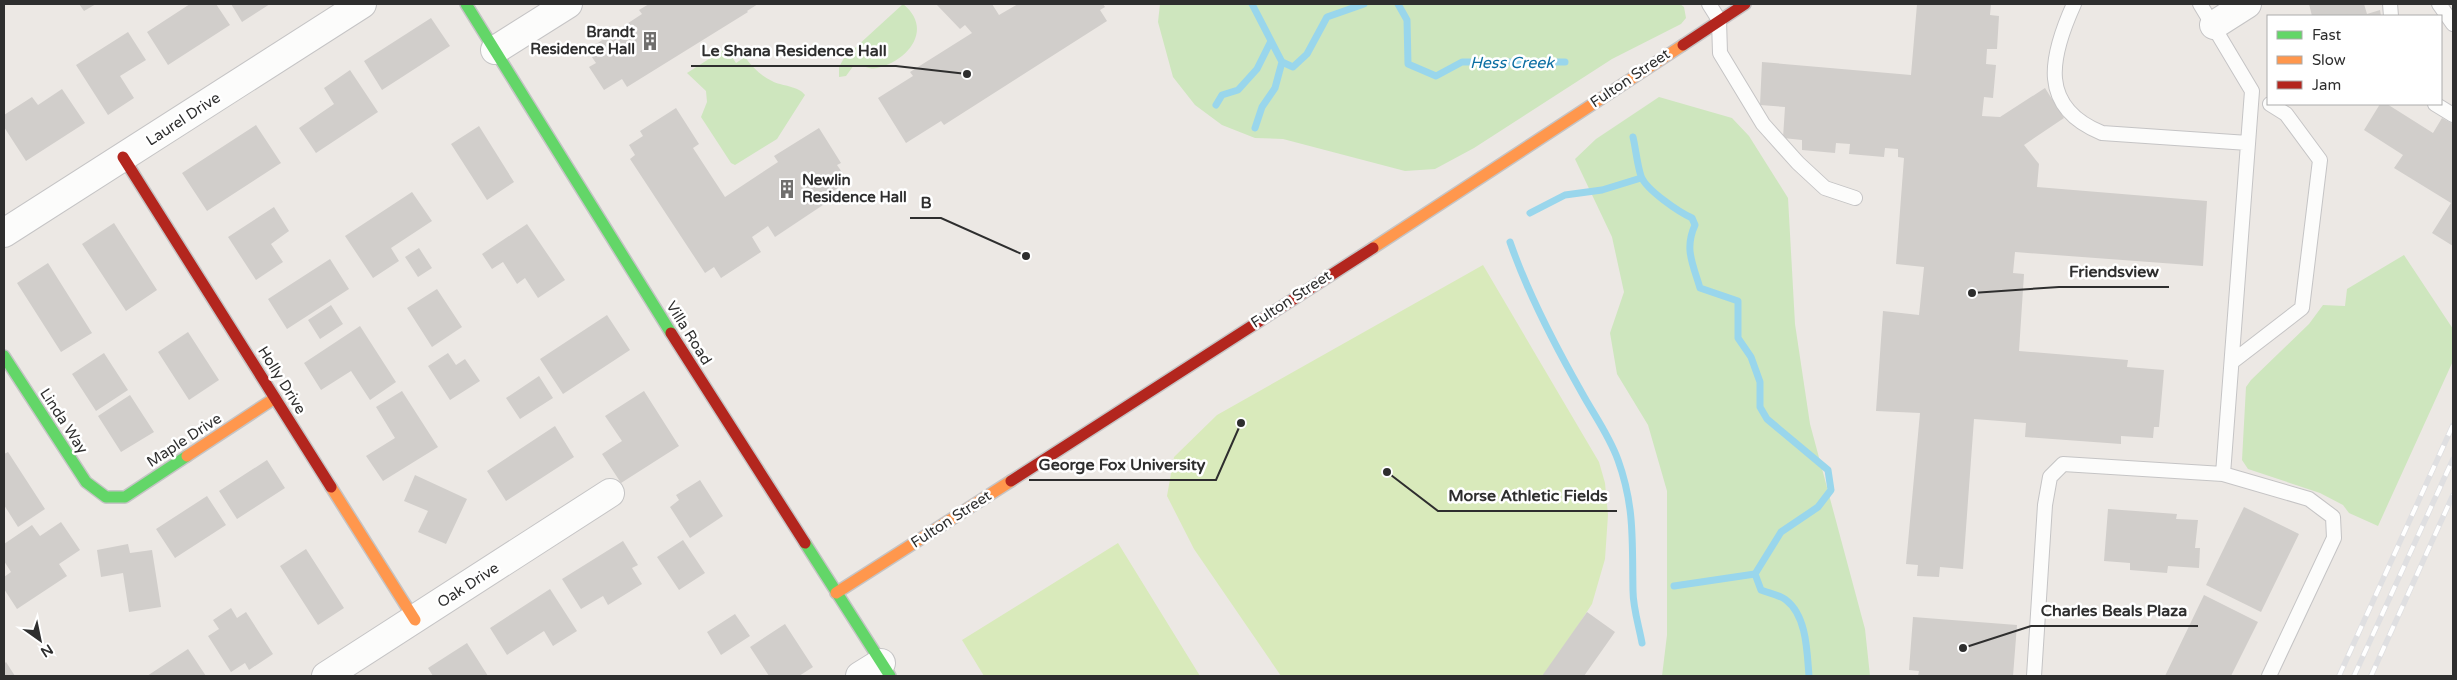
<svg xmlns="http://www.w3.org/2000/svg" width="2457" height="680" viewBox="0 0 2457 680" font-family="'Varela Round',sans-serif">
<rect width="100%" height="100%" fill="#ece8e4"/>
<path fill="#cee6be" d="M903,4C934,29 908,61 877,68C869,70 863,64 854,65L846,76L839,77V67L844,58Z
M1160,4H1680L1684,7L1686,18L1681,24L1612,59L1474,148L1435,169L1405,171L1283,139L1255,138L1222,125L1195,105L1173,77L1158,22Z
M726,48L736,63L745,57C752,67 761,76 772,81C781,86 799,86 805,95L777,139L735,165L731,163L701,117L707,102L706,91L687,73Z
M1659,97L1732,118L1749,136L1788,198L1795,324L1810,424L1865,629L1870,676H1662L1667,635V491L1648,425L1617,374L1610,333L1624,292L1612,237L1575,159L1596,139Z
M2404,255L2453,329V361L2378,526L2349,513L2343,505L2320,493L2248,469L2242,460L2246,387L2251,380L2309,324L2323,305L2345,306L2347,289Z"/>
<path fill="#d9eabb" d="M1483,265L1599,462L1605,483L1608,515L1605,559L1592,604L1545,676H1281L1194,549L1167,496L1174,457L1217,415Z
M1118,543L1200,676H984L962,640Z"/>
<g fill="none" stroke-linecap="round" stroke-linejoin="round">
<path stroke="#99d6ec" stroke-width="7" d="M1252,4L1282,62L1293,67L1307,54L1327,17L1364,4
M1398,4L1407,20L1408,64L1436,76L1462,62H1565
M1216,105L1222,95L1238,90L1257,69L1271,41
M1255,128L1262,107L1275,88L1282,62
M1633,137C1636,150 1637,164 1641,176C1646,190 1679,212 1692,218L1695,225C1684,249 1693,264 1700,288L1738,301V338L1751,357L1760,382V407L1767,419L1828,470L1831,490L1818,507L1781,532L1755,574L1761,590C1768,593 1780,595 1786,600C1807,616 1807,652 1809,676
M1530,213L1565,195L1602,190L1641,178
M1510,242C1528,294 1554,344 1582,393C1594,415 1609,435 1618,460C1635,507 1632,542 1633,591C1633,608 1639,626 1642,643
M1674,586L1755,574"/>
</g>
<path fill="#d1cecb" d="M79,4H96L84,11Z
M190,4H216L230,25L168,65L147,32Z
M231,4H270L242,22Z
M649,4H758L747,11L748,12L627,87L622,79L604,90L589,67L596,63L587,50L642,14L639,10Z
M936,4H992L999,15L1018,4H1103L1105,7L1100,10L1107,21L944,125L941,121L906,143L878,98L913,76L910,72L972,33L965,25L960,29Z
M1917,4H1991L1990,15L1999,16L1997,49H1987L1986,64L1996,65L1993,98L1984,97L1982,116L2000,117L2045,88L2064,118L2024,145L2039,164L2037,187L2207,201L2203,266L2015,252L2013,273L2024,274L2019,351L2128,360L2127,367L2164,370L2159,427H2154L2153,438L2121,436V444L2025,437L2026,423L1974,419L1963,569L1940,567L1939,577L1917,576L1918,565L1906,564L1920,413L1876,411L1883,311L1919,315L1924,267L1896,264L1904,158L1898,157V149L1885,148L1884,157L1849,154L1850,144L1836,143L1835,153L1802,150V140L1783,138L1785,107L1760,105L1762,62L1911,75Z
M2309,4H2364L2367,14L2380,10L2381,16H2312Z
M431,18L450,46L382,90L364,61Z
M128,32L146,60L120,76L134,98L108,115L76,65Z
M350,70L378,112L316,153L299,128L334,104L324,88Z
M62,89L85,123L26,161L4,127V115L32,97L38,105Z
M2380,104H2387L2433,133L2442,118L2453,124V246L2432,233L2451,203L2394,168L2403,155L2364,130Z
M676,108L699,144L693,148L725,197L778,162L774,156L819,128L841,163L837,165L848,181L829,194L832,199L775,237L768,226L752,237L761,252L721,278L714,267L705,273L630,159L635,155L629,145L643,136L640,131Z
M256,125L281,163L207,211L182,173Z
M479,126L514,182L487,200L451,144Z
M412,192L432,221L391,248L399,261L373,278L345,236Z
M274,207L289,231L271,244L283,262L256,280L228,237Z
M114,223L157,290L126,311L82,244Z
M527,224L565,280L538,298L525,278L517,284L503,262L492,269L482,254Z
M419,248L432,268L418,277L405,257Z
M330,259L349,289L287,329L268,299Z
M48,263L92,333L61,352L17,283Z
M437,289L462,327L432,347L407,308Z
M331,305L343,324L320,339L308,320Z
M607,315L630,350L563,394L540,359Z
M360,326L396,382L370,400L351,371L321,390L304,363Z
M188,332L219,380L189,400L158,352Z
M104,353L128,390L96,411L72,374Z
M448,353L456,365L465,359L480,381L450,400L428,366Z
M539,376L553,398L520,419L506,398Z
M402,391L438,447L383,481L366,456L395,438L376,407Z
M644,391L679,446L621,483L602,454L622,441L605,416Z
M130,395L154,432L121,452L98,416Z
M555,426L574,457L506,501L487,471Z
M8,452L45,509L18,527L4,505V454Z
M267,460L285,488L237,519L219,491Z
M415,475L467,499L446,544L418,532L428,511L404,501Z
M700,480L723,516L690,538L670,507L679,500L676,495Z
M207,496L226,525L175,558L156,529Z
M2244,507L2299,534L2261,612L2206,585Z
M2108,509L2177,514L2176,519L2198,520L2195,548H2200L2199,568L2168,566L2167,573L2130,570V563L2104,561Z
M61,522L80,550L59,564L67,576L17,609L4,589V577L11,572L4,561V544L32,525L40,536Z
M683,540L705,573L679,590L657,557Z
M623,541L638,565L632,568L642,584L608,605L603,596L581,609L562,579Z
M128,544L130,553L152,550L161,607L129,612L123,573L101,577L97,550Z
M306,549L344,608L318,625L280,566Z
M550,589L577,631L553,646L544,631L507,655L490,628Z
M2204,595L2258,622L2231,676H2165Z
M231,608L237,618L246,612L273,654L249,670L245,663L231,672L208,636L219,629L213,620Z
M1587,612L1615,632L1584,676H1542Z
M735,614L750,636L721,655L707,632Z
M1913,617L2017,625L2013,676H1918L1919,671L1909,670Z
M785,624L813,667L799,676H769L750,647Z
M467,643L488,676H433L428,668Z
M188,649L206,676H147Z
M6,662L15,676H4V664Z"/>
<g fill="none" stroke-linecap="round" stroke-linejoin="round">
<g stroke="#c5c4c5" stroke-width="16">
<path id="lane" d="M1709,4L1719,20L1720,53L1763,124L1798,163L1825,188L1855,198
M2074,4C2050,57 2038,107 2102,133L2248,143
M2200,4L2252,91L2223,474
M2390,4L2391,16
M2439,4L2453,24
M2435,104L2453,115
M2232,362L2302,308L2320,160L2286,114L2270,104
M2034,676L2045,505L2050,477L2063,464L2223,474L2309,499L2333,517L2334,538L2269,676"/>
</g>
<g stroke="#c5c4c5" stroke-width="30">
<path id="street" d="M2214,25L2247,4
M495,50L568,4
M4,233L362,4
M326,676L610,493
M860,676L881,663"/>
</g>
<g stroke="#c5c4c5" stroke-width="14">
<path id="fast" d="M466,4L671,333
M4,356L86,482L106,497H125L187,456
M805,543L890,676"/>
</g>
<g stroke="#c5c4c5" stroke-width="14">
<path id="slow" d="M1373,248L1683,45
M187,456L275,398
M331,487L415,620
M836,593L1011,481"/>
</g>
<g stroke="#c5c4c5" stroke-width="14">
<path id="jam" d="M1683,45L1745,4
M123,157L331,487
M671,333L805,543
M1011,481L1373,248"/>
</g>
<use href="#lane" stroke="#fcfcfb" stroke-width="14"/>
<use href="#street" stroke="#fcfcfb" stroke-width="28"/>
<use href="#fast" stroke="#63d668" stroke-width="11"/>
<use href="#slow" stroke="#ff974d" stroke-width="11"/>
<use href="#jam" stroke="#b3261e" stroke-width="11"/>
<g stroke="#dfdfe1" stroke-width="5.5">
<path id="rail" d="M2339,676L2453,425
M2354,676L2453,459
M2371,676L2453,495"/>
</g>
<use href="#rail" stroke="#fff" stroke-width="4" stroke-dasharray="11" stroke-linecap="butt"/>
</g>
<defs>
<g id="building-bare" transform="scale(1.5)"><path d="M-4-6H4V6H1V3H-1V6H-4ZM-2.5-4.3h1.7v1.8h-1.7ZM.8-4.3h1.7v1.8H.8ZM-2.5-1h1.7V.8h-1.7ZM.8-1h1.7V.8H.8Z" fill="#706f6e" stroke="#fff" stroke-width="2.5" paint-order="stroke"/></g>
</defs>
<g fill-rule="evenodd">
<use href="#building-bare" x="650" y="41"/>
<use href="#building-bare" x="787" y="189"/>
</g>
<g text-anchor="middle" stroke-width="5" stroke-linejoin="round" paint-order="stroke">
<g font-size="15" font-weight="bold" fill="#2e2e2e" stroke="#fff" text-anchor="end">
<text x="635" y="37">Brandt<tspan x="635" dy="17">Residence Hall</tspan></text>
<text x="802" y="185" text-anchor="start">Newlin<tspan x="802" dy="17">Residence Hall</tspan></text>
</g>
<g font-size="15" fill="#2e2e2e" stroke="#fff">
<text transform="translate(1630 78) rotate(-34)" y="5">Fulton Street</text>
<text transform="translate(183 119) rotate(-33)" y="5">Laurel Drive</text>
<text transform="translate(1291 299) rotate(-33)" y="5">Fulton Street</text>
<text transform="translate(689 333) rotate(58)" y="5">Villa Road</text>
<text transform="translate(282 380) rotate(58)" y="5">Holly Drive</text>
<text transform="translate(64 421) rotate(57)" y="5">Linda Way</text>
<text transform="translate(184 440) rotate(-33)" y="5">Maple Drive</text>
<text transform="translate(951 519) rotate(-33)" y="5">Fulton Street</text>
<text transform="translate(468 585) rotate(-33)" y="5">Oak Drive</text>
</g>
<g font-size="16" font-style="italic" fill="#0d6fa3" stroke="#fff">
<text x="1512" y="68">Hess Creek</text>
</g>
</g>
<path fill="none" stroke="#2e2e2e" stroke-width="2" d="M967 74L896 66H691M1026 256L941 218H910M1972 293L2059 287H2169M1241 423L1216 480H1029M1387 472L1438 511H1617M1963 648L2031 626H2198"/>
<g fill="#2e2e2e" stroke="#fff" stroke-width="2">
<circle cx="967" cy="74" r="5"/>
<circle cx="1026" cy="256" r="5"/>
<circle cx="1972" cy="293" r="5"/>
<circle cx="1241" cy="423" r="5"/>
<circle cx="1387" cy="472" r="5"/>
<circle cx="1963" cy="648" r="5"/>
</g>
<g font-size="16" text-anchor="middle" font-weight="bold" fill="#2e2e2e" stroke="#fff" stroke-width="5" stroke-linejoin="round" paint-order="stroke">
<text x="794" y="56">Le Shana Residence Hall</text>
<text x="926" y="208">B</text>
<text x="2114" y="277">Friendsview</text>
<text x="1122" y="470">George Fox University</text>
<text x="1528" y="501">Morse Athletic Fields</text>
<text x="2114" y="616">Charles Beals Plaza</text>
</g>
<rect width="2457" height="680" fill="none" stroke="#2e2e2e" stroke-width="10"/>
<rect x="2267" y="15" width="175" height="90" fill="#ffffff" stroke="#ababab"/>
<rect x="2277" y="31" width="25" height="8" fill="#63d668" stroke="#ababab"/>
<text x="2312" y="40" font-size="15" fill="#2e2e2e">Fast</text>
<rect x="2277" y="56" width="25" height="8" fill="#ff974d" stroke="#ababab"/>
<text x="2312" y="65" font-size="15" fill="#2e2e2e">Slow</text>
<rect x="2277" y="81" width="25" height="8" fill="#b3261e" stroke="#ababab"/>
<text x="2312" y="90" font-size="15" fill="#2e2e2e">Jam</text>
<g transform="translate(40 640) rotate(147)" stroke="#ffffff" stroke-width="4" paint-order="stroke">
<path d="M0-4L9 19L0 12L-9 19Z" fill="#2e2e2e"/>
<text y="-8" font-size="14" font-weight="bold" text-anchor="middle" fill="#2e2e2e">N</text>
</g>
</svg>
